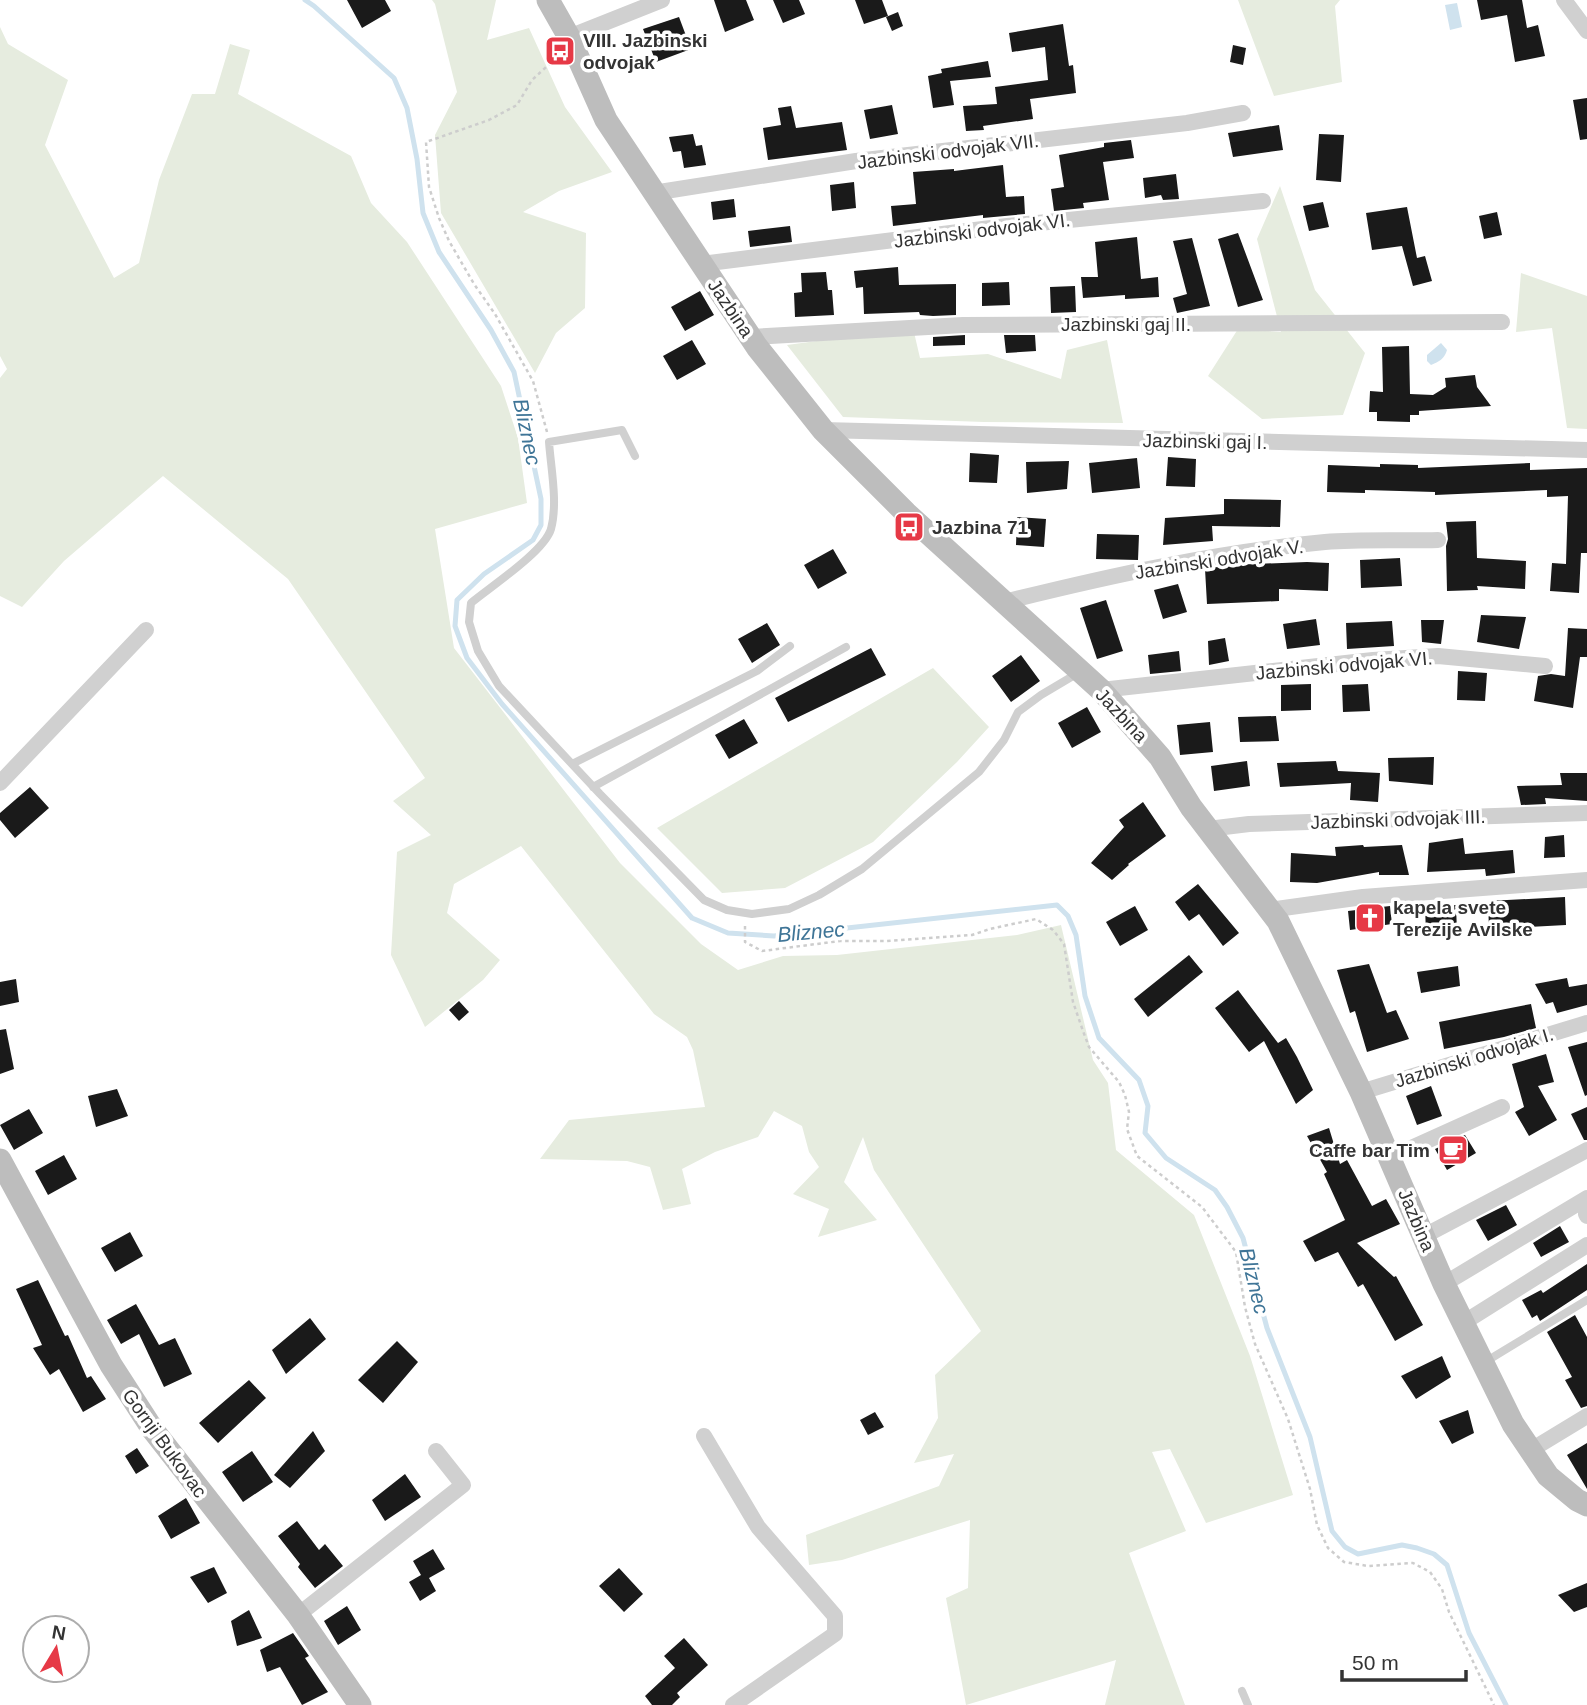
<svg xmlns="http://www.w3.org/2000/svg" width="1587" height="1705" viewBox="0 0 1587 1705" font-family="Helvetica,sans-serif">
<rect width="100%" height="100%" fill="#fff"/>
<path fill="#e6ecdf" d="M432,0H496L487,40L529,28L565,107L612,172L559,191L523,212L586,233L585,308L556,333L535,373L441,213L435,135L457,92L435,4Z
M1238,0H1340L1335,6L1342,82L1274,96Z
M0,27L8,44L68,80L45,145L114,278L139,263L159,180L192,94H215L230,44L250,50L238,94L351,156L371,203L407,242L501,386L518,438L527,503L435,529L454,648L620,863L701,944L738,970L783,956L837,955L1017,935L1061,925L1093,1060L1108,1083L1116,1150L1194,1215L1250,1356L1293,1495L1206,1523L1170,1449L1152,1452L1186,1531L1129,1553L1185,1705H1105L1116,1660L966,1705L946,1598L968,1588L970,1520L842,1560L809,1565L806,1535L939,1486L954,1454L914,1463L938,1418L935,1375L981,1331L874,1170L863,1137L844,1182L877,1220L818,1237L829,1209L793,1194L819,1167L809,1152L802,1126L774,1111L758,1137L715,1152L682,1169L691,1204L663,1210L650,1167L627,1161L540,1159L569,1120L705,1107L693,1050L687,1037L654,1014L521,846L454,884L447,913L500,960L483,980L425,1027L391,955L397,852L431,835L393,801L425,778L288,579L163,476L64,561L22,607L0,596V378L7,369L0,356Z
M1280,186L1315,290L1365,353L1343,415L1262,419L1208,376L1238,329L1281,332L1257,239Z
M1521,273L1587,296V429L1567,428L1552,328L1516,332Z
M913,328L920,358L988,354L1061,379L1067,350L1107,340L1123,423L984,422L843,417L787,345Z
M933,668L989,727L957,762L873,842L785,888L722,893L657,828Z"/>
<path fill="#cfe2ee" d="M1457,3L1462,27L1450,30L1445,5Z
M1441,343L1447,350C1445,358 1439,362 1431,365L1427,361V355Z"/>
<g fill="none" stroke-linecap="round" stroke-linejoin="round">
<path stroke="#cfe2ee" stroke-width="5" d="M305,0L314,6L394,78L407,108L417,159L423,213L439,252L491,330L514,372L541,499V525L533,540L484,574L457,600L455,626L467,658L502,704L692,918L728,933L774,936L1057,905L1068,916L1076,935L1085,996L1099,1038L1139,1080L1148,1106L1145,1133L1166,1158L1215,1190L1227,1207L1243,1238L1267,1328L1310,1437L1332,1531L1345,1547L1358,1554L1402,1545L1417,1548L1434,1554L1447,1565L1469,1633L1506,1705"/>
</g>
<path fill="#1a1a1a" d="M347,0H385L391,11L362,28Z
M714,0H746L754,20L725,32Z
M773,0H799L805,14L783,23Z
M855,0H882L888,16L864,24Z
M1477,0H1522L1527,28L1538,25L1545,56L1515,62L1507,15L1481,20Z
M898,12L903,26L892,31L886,17Z
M679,17L691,49L656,62L643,29Z
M1063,24L1069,66L1073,65L1076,93L1030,99L1033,119L983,126L984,130L966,131L963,106L997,104L995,87L1048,80L1045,47L1012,52L1009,33Z
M1233,45L1246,48L1243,65L1230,62Z
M988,61L991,77L950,81L954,105L933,108L928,76L942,73L941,69Z
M1587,98V139L1580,140L1573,100Z
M892,105L898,134L870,139L864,110Z
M791,106L796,128L842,122L847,150L768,160L763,128L781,125L778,108Z
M1279,125L1283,150L1233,157L1228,133Z
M693,134L696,146L702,145L706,165L684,168L681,151L673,152L669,137Z
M1319,134L1344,135L1341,182L1316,180Z
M1131,140L1134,158L1103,162L1109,200L1083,203L1084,208L1054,211L1051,189L1064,187L1059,155L1104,147V143Z
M1003,165L1006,197L1024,196L1025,214L983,218V215L893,226L891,206L916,204L913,172L954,169V171Z
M1176,174L1179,199L1163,200L1161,195L1145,198L1143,178Z
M854,182L856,208L832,211L830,185Z
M734,199L736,217L713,220L711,202Z
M1323,202L1329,227L1309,231L1303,206Z
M1407,207L1417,258L1425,256L1432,281L1413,286L1402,246L1372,250L1366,213Z
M1497,212L1502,235L1484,239L1479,216Z
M790,226L792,242L750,247L748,231Z
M1238,233L1263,300L1238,307L1218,239Z
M1137,237L1141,279L1158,277L1159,297L1125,299V295L1083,298L1081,277H1098L1095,242Z
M1192,238L1210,306L1177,313L1173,298L1187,294L1173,241Z
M898,267L899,285L956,284V315L933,316L920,315L919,312L864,314L863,287L856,288L854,271Z
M826,272L828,290H832L834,315L795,317L794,293L802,292L801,273Z
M1009,282L1010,305L982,306V283Z
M1075,286L1076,312L1051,313L1050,287Z
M700,291L714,315L685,331L671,307Z
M965,335V345L933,346V337Z
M1004,335H1035L1036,351L1006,353Z
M692,340L706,364L677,380L663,356Z
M1409,346L1410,394L1433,395L1446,387L1445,378L1475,375L1477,387L1491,406L1419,411V415H1410V422L1377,421V412H1369L1370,391L1383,392L1382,347Z
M970,453L999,455L997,483L969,482Z
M1168,457L1196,459L1195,487L1166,486Z
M1137,458L1140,488L1092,493L1089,463Z
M1069,461L1067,489L1027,493L1026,462Z
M1530,463V470L1587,468V553H1581L1579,593L1550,591L1552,563L1566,564L1568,496L1547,497V490L1435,495V492L1365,490V493L1327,492L1328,465L1380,467V464L1418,465V468Z
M1224,499L1281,500L1280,527L1212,526L1213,541L1163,545L1165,518L1224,514Z
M1017,517L1046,519L1044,547L1016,545Z
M1476,521L1477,558L1526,561L1525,589L1477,586L1478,590L1447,591L1446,546L1448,539L1446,522Z
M1097,534L1139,535L1138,560L1096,559Z
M833,549L847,573L818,589L804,565Z
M1400,558L1402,586L1361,588L1360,560Z
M1307,562L1329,563L1328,591L1279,589V601L1207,604L1205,569L1230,565Z
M1178,584L1187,612L1163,619L1154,590Z
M1106,600L1123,651L1097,659L1080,608Z
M1481,615L1526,617L1519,649L1477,642Z
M1316,619L1320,645L1287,649L1283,624Z
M1421,620H1444L1441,644L1422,642Z
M1392,621L1394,646L1347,649L1346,623Z
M767,623L780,645L752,663L738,639Z
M1568,628L1587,629V657H1580L1573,708L1534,701L1538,676L1551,674L1565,676Z
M1225,638L1229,661L1209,665L1208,641Z
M871,648L886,675L788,722L775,698Z
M1179,651L1181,671L1150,674L1148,655Z
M1021,655L1040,681L1011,702L992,676Z
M1458,671L1487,673L1485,701L1457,700Z
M1311,684V710L1281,711V685Z
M1368,684L1370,711L1343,712L1342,685Z
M1087,707L1101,732L1072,748L1058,723Z
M1276,716L1279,741L1240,742L1238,717Z
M744,719L758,743L729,759L715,735Z
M1210,722L1213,752L1180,755L1177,725Z
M1434,757L1433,785L1389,781L1388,758Z
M1247,761L1250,786L1214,791L1211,766Z
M1336,761L1338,771L1380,773L1378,802L1350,800L1351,783L1280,787L1277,763Z
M1560,773H1587V801L1545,798L1546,804L1521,805L1517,786L1562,785Z
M30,787L49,808L15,838L0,820V813Z
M1143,802L1166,836L1128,864L1129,865L1112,880L1091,863L1124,827L1119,820Z
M1564,835L1565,857L1544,858L1545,837Z
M1463,838L1465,854L1513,850L1515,873L1486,876L1485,869L1427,872L1429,843Z
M1363,845L1364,847L1402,845L1409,875H1379V872L1317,883L1290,882L1291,853L1336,856L1335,847Z
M1198,884L1239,933L1223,946L1199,914L1189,921L1175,902Z
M1565,897L1566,925L1489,929L1488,901Z
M1456,905L1457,933L1426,934L1425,906Z
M1135,906L1148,930L1120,946L1106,922Z
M1390,906L1392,924L1350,930L1348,911Z
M1189,955L1203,972L1148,1017L1134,999Z
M1369,964L1387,1013L1396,1010L1409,1039L1367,1052L1355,1011L1350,1013L1337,970Z
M1458,966L1460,986L1421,993L1417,972Z
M1567,978L1569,987L1587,984V1005L1557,1013L1553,1002L1546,1004L1535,984Z
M16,979L19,1002L0,1006V982Z
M1238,990L1278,1043L1286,1038L1297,1057L1313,1090L1296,1104L1264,1041L1249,1052L1215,1008Z
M459,1001L469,1012L459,1021L449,1010Z
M1531,1004L1536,1028L1504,1037L1444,1049L1439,1022Z
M6,1029L14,1069L0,1074V1030Z
M1587,1042V1095L1585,1096L1568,1047Z
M1546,1054L1554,1082L1538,1086L1557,1120L1529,1136L1515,1112L1524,1107L1512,1064Z
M1431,1086L1442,1116L1417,1125L1406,1096Z
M117,1089L128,1116L96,1127L88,1096Z
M1587,1107V1140H1584L1571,1114Z
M29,1109L43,1133L14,1150L0,1125Z
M1329,1128L1340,1164L1347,1160L1372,1206L1386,1199L1400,1224L1357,1243L1394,1277L1396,1276L1423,1325L1395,1341L1363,1284L1358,1287L1338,1252L1315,1262L1303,1241L1345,1220L1324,1174L1327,1172L1307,1136Z
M1465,1135L1476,1153L1447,1170L1435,1149Z
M64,1155L77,1179L48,1195L35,1171Z
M1506,1205L1517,1225L1488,1241L1476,1220Z
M1560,1226L1569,1242L1541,1257L1533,1243Z
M130,1232L143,1256L115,1272L101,1248Z
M1587,1264V1290L1540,1321L1537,1315L1532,1318L1522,1300L1541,1290L1543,1293Z
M38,1280L65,1336L68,1335L87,1378L91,1376L106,1399L83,1412L59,1369L50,1375L33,1348L42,1345L16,1289Z
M136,1304L159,1345L175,1338L192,1374L164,1387L139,1334L121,1344L107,1320Z
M1575,1315L1587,1337V1406L1581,1408L1565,1380L1572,1377L1547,1332Z
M310,1318L326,1339L286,1374L272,1350Z
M397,1341L418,1362L383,1403L358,1380Z
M1442,1356L1451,1377L1416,1399L1401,1376Z
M249,1380L266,1398L218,1443L199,1423Z
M1468,1410L1474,1433L1452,1444L1439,1421Z
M875,1412L884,1427L868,1435L860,1420Z
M313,1431L325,1451L290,1488L274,1475Z
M1587,1443V1489L1567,1455Z
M137,1448L149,1466L136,1474L125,1456Z
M252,1451L273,1482L243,1502L222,1472Z
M405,1474L421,1497L385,1521L372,1500Z
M186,1498L200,1523L171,1539L158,1516Z
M297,1521L319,1550L325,1544L343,1566L315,1588L298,1567L300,1564L278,1536Z
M433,1549L445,1569L429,1578L436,1591L420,1601L409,1582L421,1575L413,1561Z
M214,1567L227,1593L208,1603L190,1577Z
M619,1568L643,1594L624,1612L599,1586Z
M1587,1583V1607L1574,1612L1558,1595Z
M347,1606L361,1630L338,1645L324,1621Z
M249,1610L262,1638L237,1646L231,1621Z
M293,1633L309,1656L305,1658L328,1692L302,1705L280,1667L267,1672L260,1650Z
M684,1638L708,1665L677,1693L680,1697L672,1705H652L645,1696L675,1668L664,1656Z"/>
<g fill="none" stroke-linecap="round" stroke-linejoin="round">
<path stroke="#cdcdcd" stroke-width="2.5" stroke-dasharray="3.5 3.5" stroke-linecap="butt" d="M547,432L533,381L495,314L474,284L449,241L439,218L429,187L426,142L489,120L517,105L532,80L556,58
M745,926V942L762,951L840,941H886L972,935L990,929L1036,919L1053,930L1064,944L1073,1002L1083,1031L1089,1047L1119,1082L1125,1095L1129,1112L1127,1129L1137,1156L1202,1207L1236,1252L1245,1307L1255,1344L1288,1419L1310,1489L1317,1525L1328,1548L1344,1562L1368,1566L1413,1563L1430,1572L1442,1589L1449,1612L1494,1705"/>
<path stroke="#d0d0d0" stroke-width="8" d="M635,456L622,430L549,442C551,469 558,503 551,529C544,552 490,587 471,603L469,622L478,651L499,686L600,794L704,900L727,910L752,914L789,909L819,895L862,869L979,772L1004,740L1018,712L1041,695L1078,673
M572,764L757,671L790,646
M593,787L846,647
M1485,1362L1587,1300
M1242,1691L1248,1705"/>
<path stroke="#d0d0d0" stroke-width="16" d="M1564,0L1587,31
M569,37L662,0
M653,193L856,161L1187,123L1243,113
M701,264L1007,226L1263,201
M751,337L963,325L1502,322
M823,430L1587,450
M1004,602C1109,576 1217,552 1325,542C1362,539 1401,541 1438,540
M1101,690L1373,660L1438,656L1545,666
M0,783L146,630
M1208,829L1249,824L1587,813
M1269,910L1363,897L1587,880
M1361,1092L1587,1023
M1389,1158L1502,1107
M1586,1214L1587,1216
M1424,1236L1587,1150
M1444,1284L1587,1198
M1463,1323L1587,1245
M704,1436L758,1527L835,1616V1634L733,1705
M1531,1450L1587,1416
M298,1615L463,1485L436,1451"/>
<path stroke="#bdbdbd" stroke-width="23" d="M548,0L569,37L606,120L757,347L823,430L906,513L1101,690L1160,757L1191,807L1278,921L1361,1092L1444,1284L1513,1424L1548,1476L1577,1500L1587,1505
M0,1160L111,1365L153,1430L298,1615L360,1705"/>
</g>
<defs>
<g id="bus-square" transform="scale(1.575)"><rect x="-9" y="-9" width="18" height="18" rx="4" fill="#e63946" stroke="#fff"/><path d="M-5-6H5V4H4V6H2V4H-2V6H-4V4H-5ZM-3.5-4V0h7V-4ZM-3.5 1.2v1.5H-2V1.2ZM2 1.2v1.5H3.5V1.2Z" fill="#fff"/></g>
<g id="church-square" transform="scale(1.575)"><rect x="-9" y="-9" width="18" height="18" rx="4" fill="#e63946" stroke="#fff"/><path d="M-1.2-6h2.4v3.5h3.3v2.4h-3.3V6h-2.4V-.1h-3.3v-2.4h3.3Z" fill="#fff"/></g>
<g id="cafe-square" transform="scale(1.575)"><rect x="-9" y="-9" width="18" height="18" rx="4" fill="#e63946" stroke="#fff"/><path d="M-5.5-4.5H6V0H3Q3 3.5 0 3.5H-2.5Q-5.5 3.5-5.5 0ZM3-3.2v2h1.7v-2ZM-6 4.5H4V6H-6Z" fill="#fff"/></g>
</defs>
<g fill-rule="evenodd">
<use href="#bus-square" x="560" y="51"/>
<use href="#bus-square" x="909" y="527"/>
<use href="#church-square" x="1370" y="918"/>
<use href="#cafe-square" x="1453" y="1150"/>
</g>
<g text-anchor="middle" stroke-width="7" stroke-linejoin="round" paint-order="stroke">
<g font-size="19" font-weight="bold" fill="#333" stroke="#fff" text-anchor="start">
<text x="583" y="47">VIII. Jazbinski<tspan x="583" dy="22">odvojak</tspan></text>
<text x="932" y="534">Jazbina 71</text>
<text x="1393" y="914">kapela svete<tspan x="1393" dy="22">Terezije Avilske</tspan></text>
<text x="1430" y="1157" text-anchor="end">Caffe bar Tim</text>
</g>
<g font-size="19" fill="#333" stroke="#fff">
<text transform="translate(948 151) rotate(-7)" y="7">Jazbinski odvojak VII.</text>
<text transform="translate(982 230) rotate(-7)" y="7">Jazbinski odvojak VI.</text>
<text transform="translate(731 308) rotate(56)" y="7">Jazbina</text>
<text x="1126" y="331">Jazbinski gaj II.</text>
<text transform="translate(1205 441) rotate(1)" y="7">Jazbinski gaj I.</text>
<text transform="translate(1219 559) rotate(-9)" y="7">Jazbinski odvojak V.</text>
<text transform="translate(1344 665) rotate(-5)" y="7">Jazbinski odvojak VI.</text>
<text transform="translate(1122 715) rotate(47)" y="7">Jazbina</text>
<text transform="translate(1398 819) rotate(-2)" y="7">Jazbinski odvojak III.</text>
<text transform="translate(1474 1057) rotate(-17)" y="7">Jazbinski odvojak I.</text>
<text transform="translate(1417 1220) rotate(67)" y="7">Jazbina</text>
<text transform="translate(165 1443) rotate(54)" y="7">Gornji Bukovac</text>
</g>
<g font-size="21" font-style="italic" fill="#3f7597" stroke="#fff">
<text transform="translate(527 432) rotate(78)" y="7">Bliznec</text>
<text transform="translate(811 932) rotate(-5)" y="7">Bliznec</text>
<text transform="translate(1254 1281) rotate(76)" y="7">Bliznec</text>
</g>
</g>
<g transform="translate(56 1649) rotate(10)"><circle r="33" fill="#ffffff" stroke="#adadad" stroke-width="2"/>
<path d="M0-5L12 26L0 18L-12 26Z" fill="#e63946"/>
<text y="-10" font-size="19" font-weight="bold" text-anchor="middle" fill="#333333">N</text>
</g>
<path d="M1342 1670v10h124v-10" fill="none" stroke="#333333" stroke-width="3.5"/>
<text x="1352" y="1670" font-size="21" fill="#333333" stroke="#ffffff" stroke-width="5" paint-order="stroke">50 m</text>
</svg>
